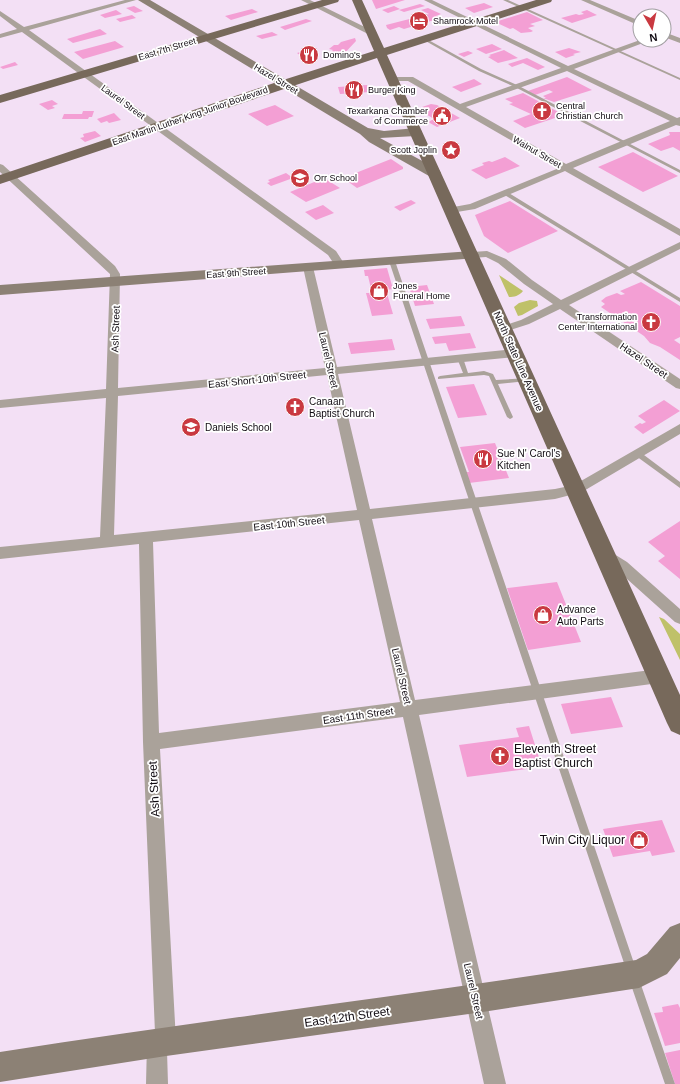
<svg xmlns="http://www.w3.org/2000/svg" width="680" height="1084" viewBox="0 0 680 1084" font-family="Helvetica,sans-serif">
<rect width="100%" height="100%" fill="#f3e0f5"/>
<path fill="#bfc169" d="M499,275L523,291C519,296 514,297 509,297Z
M530,300L537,301L538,306L522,315L518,316L514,307L519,303Z
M659,617L664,619L680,634V660Z"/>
<path fill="#f39fd4" d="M372,0H405L376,9Z
M484,3L493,7L474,13L465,8Z
M420,4L425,6L404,12L399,10Z
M134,6L143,11L135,13L126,8Z
M394,6L400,9L388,13L382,10Z
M428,8L441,14L436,16L441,18L404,29L399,27L390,30L387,28L386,25L429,14L421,10Z
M252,9L258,12L231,20L225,16Z
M116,10L122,14L105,18L100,15Z
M587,10L597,15L572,23L561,18L576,14L579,15L584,14L581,12Z
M527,12L543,20L530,24L535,26L528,28L533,31L531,32L521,33L513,28L510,29L495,22Z
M132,15L136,18L120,22L116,19Z
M306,19L312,21L285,30L280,27Z
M100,29L107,34L73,43L67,39Z
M272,32L278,35L262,39L256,36Z
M355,38L356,41L342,56L329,54L333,50L329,49L334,45H338L341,42Z
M115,41L124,47L83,59L74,52Z
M492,44L502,49L486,54L476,49Z
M569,48L581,52L573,54L575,55L566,58L555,52Z
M504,50L518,58L498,63L488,57L491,56L489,55Z
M304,51L311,55L317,56L305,59L297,53Z
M468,51L473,53L464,57L458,54Z
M527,58L545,67L538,70L523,63L512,67L508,64Z
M15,62L18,65L3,69L0,67Z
M567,77L592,90L554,102L543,98H546L543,96L553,92L549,90L535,95L528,91Z
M474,79L482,84L461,92L452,87Z
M367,85L370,92L340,94L338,87Z
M523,93L564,115L525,128L513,121L531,114L509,104L513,103L505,99Z
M52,100L58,104L52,106L55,108L48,110L39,104Z
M431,104L437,105L460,118L437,127L428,122L434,119L424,113L428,112L422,107Z
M275,105L294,116L267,126L248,114Z
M83,111H94L92,117H89L88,119H62L64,114H82Z
M114,113L121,120L109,123L107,121L101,123L97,119Z
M95,131L101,136L85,142L80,138L84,137L83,134Z
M669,132H680V151L673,147L661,151L648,144L670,135Z
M633,152L678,176L643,192L598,167Z
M505,157L520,166L486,179L471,170L484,165L482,163L489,161L492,162Z
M391,159L403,167V169L357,188L343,178Z
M286,173L293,178L271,186L267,183L270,182L268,180Z
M324,178L340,188L306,202L290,192Z
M411,200L416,203L400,211L394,207Z
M510,201L558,231L508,253L484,236L475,215Z
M323,205L334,213L316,220L305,212Z
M387,268L393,289L386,290L393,314L372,316L366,293H372L368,276H365L364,270Z
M641,282L680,306V337L674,340L680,344V360L660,347L650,343L644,336L601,307L605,304L601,301L606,297L617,293L621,295L625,294L620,291Z
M427,285L434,304L415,306L409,287Z
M461,316L465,326L430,329L426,319Z
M470,333L476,348L449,351L446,343L435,344L432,337Z
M392,339L395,350L351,354L348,343Z
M474,384L487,415L458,418L446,387Z
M664,400L680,411L643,434L634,427L640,423L642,424L646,422L638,416Z
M495,443L509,478L469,483L465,472H469L460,447Z
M680,521V579L658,561L665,556L648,542Z
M557,582L581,642L528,650L507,588Z
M611,697L623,727L571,734L561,704Z
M529,726L542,767L467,777L459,745L519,737L516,728Z
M662,820L675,852L652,856L650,851L613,857L603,829Z
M678,1004L680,1008V1043L665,1046L654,1013L663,1012L662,1007Z
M680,1050V1084H675L665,1053Z"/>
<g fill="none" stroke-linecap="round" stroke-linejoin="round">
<path fill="#aaa29a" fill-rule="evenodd" d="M503,0H508L680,78V80Z
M423,37L481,69L517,85L680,170V173L515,87L479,71L422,39L421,38Z
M503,192H507L680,298V302L503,194Z
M392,259L395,261L636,969L634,972L631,974L628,972L626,969L389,261Z
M460,356L463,358L468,373L484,371L493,374L496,380L529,378V380L527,381L498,384L513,417L512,418L510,419L507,417L489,376L484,375L438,379V377L440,376L463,373L457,358Z
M636,452H640L680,482V488L636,456L635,454Z
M634,974L637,976L639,979L675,1084H665L629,979L631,976Z"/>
<path fill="#aaa29a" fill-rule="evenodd" d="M125,0H136L29,30L336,251L345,265L344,267H336L328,255L22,32L0,38V34L17,29L0,16V11L24,27Z
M301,0H310L375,32L374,34H368Z
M424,0H432L568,66L640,40H651L574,69L677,118L680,117V126L676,125L573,168L680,229V236L565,171L475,209L451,213L448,212L446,210L448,208L470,204L559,168L408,81H389V77H413L460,104L561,68ZM567,71L670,121L566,164L466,107Z
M581,0H590L640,21V26Z
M664,32L680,38V43L664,37Z
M0,164L3,165L115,266L120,274L118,388L325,368L303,267L308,264L313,267L337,367L515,349L519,350L521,353L519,356L515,357L338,374L370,509L555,489L574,485L680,424V434L582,492L555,499L372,519L415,700L659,669L665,671L667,676L665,681L659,683L419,715L506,1084H484L403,717L160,749L176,1041L173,1048L167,1051L168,1084H146L147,1043L150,1036L155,1033L143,742L139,544L0,559V547L100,537L106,398L0,408V400L106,389L110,274L0,172ZM327,375L357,510L114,535L118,396ZM359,520L400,702L159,733L153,542Z
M680,242V249L569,305L680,379V389L676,388L560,309L529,324L504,332L500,331L498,329L500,327L521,320L553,304L524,284L498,263L486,257L472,258L467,255L472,252L487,251L506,259L532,280L561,300Z
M606,549L627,562L680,609V624L675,622L617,570L601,559L599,555L601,551Z"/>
<path fill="#8c8175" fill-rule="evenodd" d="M138,0H150L368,128L384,131L416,128L420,129L422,132L420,135L416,136L380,138L439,170L441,173L439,176H429L369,142L360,134Z
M472,251L477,252L479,255L477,258L0,295V285Z
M680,923V958L667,974L639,988L476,1013L166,1056L0,1082V1052C212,1019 424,993 636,960L647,954L670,927Z"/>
<path fill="#77695b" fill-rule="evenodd" d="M322,0H339L338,2L0,103V95Z
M352,0H362L384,48L536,0H552L551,2L387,55L680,695V735L671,731L667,723L377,58L0,184V175L280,81L374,51Z"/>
</g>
<defs>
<g id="hotel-disc" transform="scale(1)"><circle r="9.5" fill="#c93940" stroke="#fff"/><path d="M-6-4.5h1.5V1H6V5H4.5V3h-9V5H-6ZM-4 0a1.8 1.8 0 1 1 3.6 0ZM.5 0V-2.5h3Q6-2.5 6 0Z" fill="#fff"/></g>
<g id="restaurant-disc" transform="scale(1)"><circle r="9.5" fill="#c93940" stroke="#fff"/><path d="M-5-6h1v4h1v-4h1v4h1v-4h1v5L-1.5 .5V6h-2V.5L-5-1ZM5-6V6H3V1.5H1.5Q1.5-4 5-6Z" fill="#fff"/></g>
<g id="church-disc" transform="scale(1)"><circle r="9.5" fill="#c93940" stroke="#fff"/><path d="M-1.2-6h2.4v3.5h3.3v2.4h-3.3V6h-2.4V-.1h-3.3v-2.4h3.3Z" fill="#fff"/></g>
<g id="civic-disc" transform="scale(1)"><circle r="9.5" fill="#c93940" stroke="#fff"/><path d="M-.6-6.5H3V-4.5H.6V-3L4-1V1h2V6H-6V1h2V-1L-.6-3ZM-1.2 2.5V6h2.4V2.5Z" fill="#fff"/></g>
<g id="sight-disc" transform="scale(1)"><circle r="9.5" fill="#c93940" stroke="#fff"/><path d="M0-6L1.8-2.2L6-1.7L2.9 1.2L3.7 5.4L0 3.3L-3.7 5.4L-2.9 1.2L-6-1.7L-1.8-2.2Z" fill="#fff"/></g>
<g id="school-disc" transform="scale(1)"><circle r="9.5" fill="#c93940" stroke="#fff"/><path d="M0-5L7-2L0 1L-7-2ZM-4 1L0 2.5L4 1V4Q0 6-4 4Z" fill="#fff"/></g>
<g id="shop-disc" transform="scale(1)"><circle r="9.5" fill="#c93940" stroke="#fff"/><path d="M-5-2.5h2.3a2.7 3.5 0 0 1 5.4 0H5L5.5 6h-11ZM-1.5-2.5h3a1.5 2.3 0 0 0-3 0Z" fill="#fff"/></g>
</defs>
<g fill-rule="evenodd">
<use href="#hotel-disc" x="419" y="21"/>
<use href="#restaurant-disc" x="309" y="55"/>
<use href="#restaurant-disc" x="354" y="90"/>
<use href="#church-disc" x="542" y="111"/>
<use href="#civic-disc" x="442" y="116"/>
<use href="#sight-disc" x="451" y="150"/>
<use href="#school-disc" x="300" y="178"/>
<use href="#shop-disc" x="379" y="291"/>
<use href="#church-disc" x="651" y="322"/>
<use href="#church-disc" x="295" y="407"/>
<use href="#school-disc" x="191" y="427"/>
<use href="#restaurant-disc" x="483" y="459"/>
<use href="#shop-disc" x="543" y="615"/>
<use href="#church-disc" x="500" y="756"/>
<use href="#shop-disc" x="639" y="840"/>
</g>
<g text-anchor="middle" stroke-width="3.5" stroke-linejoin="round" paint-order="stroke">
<g font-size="9" fill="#120c13" stroke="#fff" text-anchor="start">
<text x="433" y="24">Shamrock Motel</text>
<text x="323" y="58">Domino's</text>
<text x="368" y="93">Burger King</text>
<text x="556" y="109">Central<tspan x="556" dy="10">Christian Church</tspan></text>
<text x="428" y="114" text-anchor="end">Texarkana Chamber<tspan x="428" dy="10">of Commerce</tspan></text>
<text x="437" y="153" text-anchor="end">Scott Joplin</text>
<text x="314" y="181">Orr School</text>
<text x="393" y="289">Jones<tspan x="393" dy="10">Funeral Home</tspan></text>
<text x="637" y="320" text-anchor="end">Transformation<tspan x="637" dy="10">Center International</tspan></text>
</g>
<g font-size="9" fill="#120c13" stroke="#fff">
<text transform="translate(167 49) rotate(-17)" y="3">East 7th Street</text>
<text transform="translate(276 79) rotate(31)" y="3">Hazel Street</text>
<text transform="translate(123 102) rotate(36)" y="3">Laurel Street</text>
<text transform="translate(190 116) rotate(-19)" y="3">East Martin Luther King Junior Boulevard</text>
<text transform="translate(537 152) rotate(30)" y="3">Walnut Street</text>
<text transform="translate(236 273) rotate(-4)" y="3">East 9th Street</text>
</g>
<g font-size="10" fill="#120c13" stroke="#fff">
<text transform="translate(115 329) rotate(-88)" y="4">Ash Street</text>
<text transform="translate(329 360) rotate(77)" y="4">Laurel Street</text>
<text transform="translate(644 360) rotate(34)" y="4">Hazel Street</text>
<text transform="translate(519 361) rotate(66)" y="4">North State Line Avenue</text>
<text transform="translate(257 379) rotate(-6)" y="4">East Short 10th Street</text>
<text transform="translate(289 523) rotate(-6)" y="4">East 10th Street</text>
<text transform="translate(402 676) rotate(77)" y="4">Laurel Street</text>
<text transform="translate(358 715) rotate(-8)" y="4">East 11th Street</text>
<text transform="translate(474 991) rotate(77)" y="4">Laurel Street</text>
</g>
<g font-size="10" fill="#120c13" stroke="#fff" text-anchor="start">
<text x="309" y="405">Canaan<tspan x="309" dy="12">Baptist Church</tspan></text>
<text x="205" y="431">Daniels School</text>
<text x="497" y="457">Sue N' Carol's<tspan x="497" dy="12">Kitchen</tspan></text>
<text x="557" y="613">Advance<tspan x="557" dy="12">Auto Parts</tspan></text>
</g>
<g font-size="12" fill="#120c13" stroke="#fff" text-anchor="start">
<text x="514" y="753">Eleventh Street<tspan x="514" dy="14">Baptist Church</tspan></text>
<text x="625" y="844" text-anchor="end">Twin City Liquor</text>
</g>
<g font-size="12" fill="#120c13" stroke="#fff">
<text transform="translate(154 789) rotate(-93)" y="4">Ash Street</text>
<text transform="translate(347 1017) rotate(-8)" y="4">East 12th Street</text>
</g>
</g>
<g transform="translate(652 28) rotate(171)"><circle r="19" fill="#ffffff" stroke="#a09ea1"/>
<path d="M0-3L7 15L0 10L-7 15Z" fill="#c93940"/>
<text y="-6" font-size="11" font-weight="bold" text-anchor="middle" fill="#120c13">N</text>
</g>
</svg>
